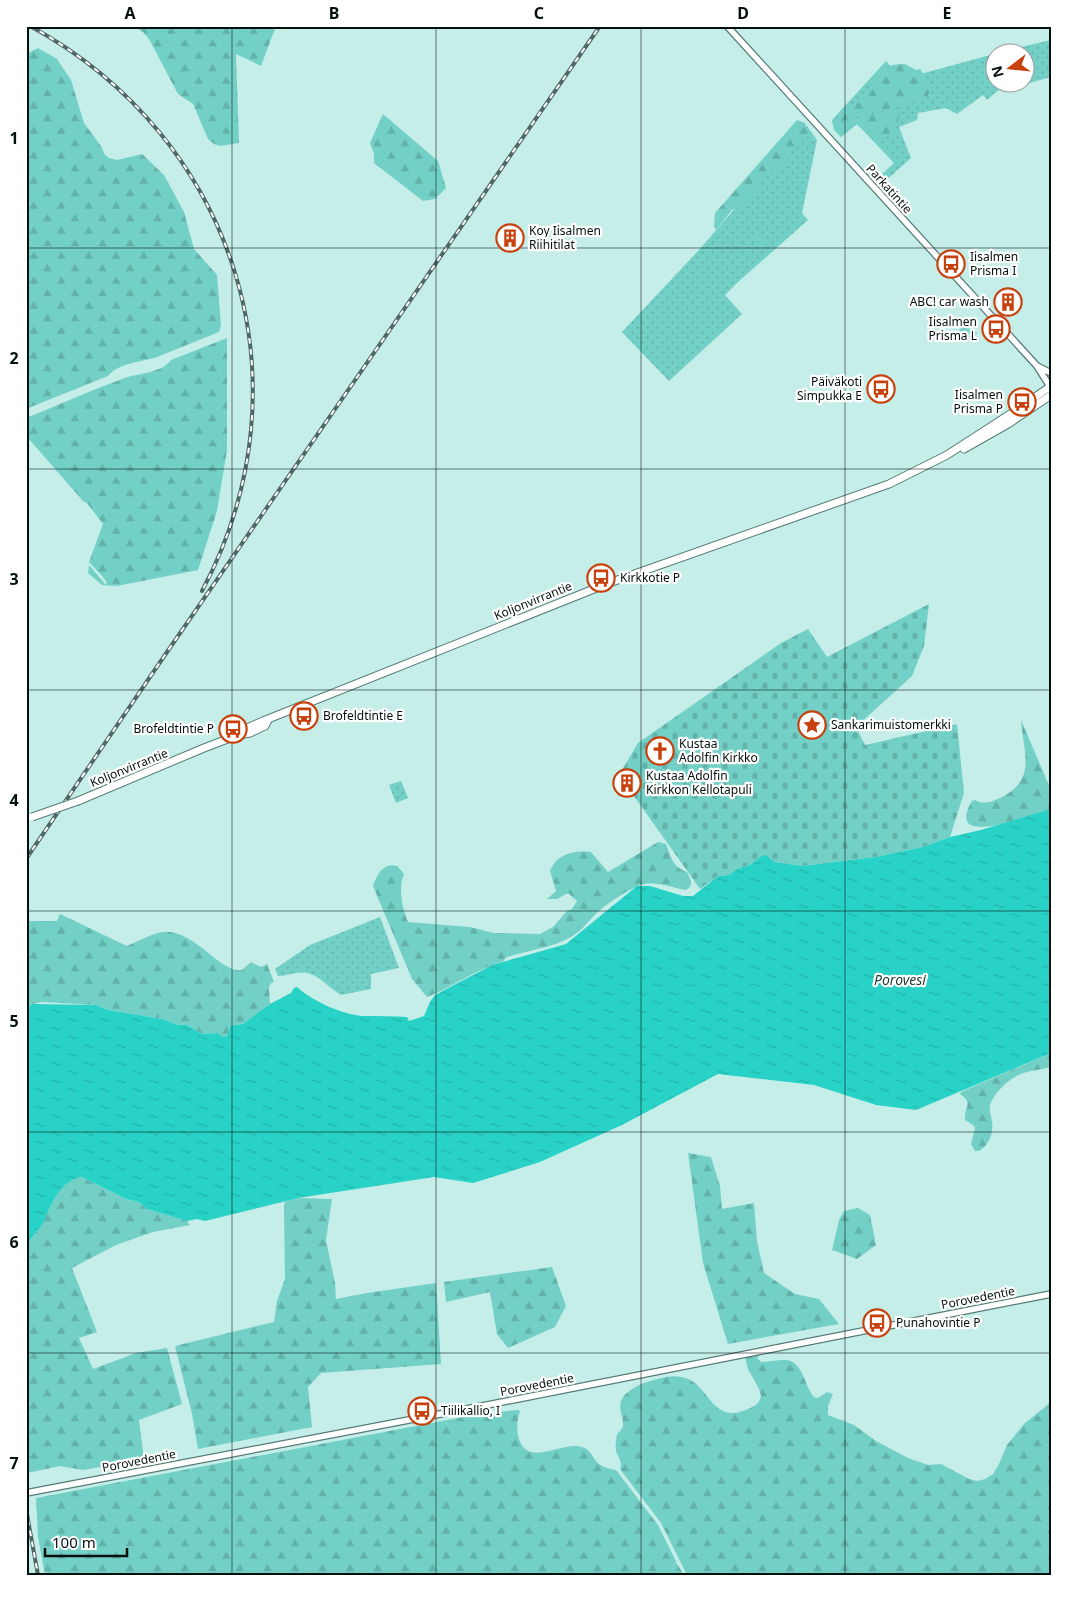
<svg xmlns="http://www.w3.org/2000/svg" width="1077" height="1601" viewBox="0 0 1077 1601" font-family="'Noto Sans',sans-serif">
<defs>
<pattern id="grass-dots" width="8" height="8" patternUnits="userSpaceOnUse" patternTransform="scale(1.25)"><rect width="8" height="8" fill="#73d0c7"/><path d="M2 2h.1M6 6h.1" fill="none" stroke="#62b2aa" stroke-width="1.8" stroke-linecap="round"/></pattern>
<pattern id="forest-firs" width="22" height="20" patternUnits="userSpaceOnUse" patternTransform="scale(1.25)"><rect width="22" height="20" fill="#73d0c7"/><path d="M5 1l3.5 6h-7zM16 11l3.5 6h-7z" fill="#62b2aa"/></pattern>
<pattern id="cemetery-stones" width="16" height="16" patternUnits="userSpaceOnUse" patternTransform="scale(1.25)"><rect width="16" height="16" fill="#73d0c7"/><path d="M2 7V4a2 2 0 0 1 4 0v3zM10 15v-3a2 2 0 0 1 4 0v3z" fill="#62b2aa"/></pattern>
<pattern id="water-ripples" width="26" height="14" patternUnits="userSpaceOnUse" patternTransform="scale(1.25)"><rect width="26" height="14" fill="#28d2c6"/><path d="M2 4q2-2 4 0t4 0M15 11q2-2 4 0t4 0" fill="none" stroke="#22b3a9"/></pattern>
</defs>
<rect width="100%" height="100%" fill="#c5eee9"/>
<path fill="url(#grass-dots)" d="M1051,40V77L1029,83L1025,81L1024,52H1000Z
M994,54V82L1007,83L987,100L983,95L957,114L946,108L918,113L917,120L899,127L911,158L882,184L878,178L894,163L857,124L841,137L834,130L832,120L886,61L902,79Z
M807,126L817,140L802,213L808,220L738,282L725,295L742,314L669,381L622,332L698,251Z
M401,781L408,798L396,803L389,785Z
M380,917L399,968L371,974V989L341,995C331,989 317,974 307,973C298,971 288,976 278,976L275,969L310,945Z"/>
<path fill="url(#forest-firs)" d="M133,26H276L261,66L236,54L239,143L220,146L214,144L208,139L193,104L178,94L149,39L143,32Z
M38,48L57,59L71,80L84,123L101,146L105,155L109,158L117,160L142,154L164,175L184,212L194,249L217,275L221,325L219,332C198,340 178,349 157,357C142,362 118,363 108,376L26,409V54Z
M905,64L916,70L920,69L927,79L930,90L928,96L910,104L863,114L836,123C844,100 852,109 863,98C868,93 870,86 872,80C878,67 892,64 905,64Z
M904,108C892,123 905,137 873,140L857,124L841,137L836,130L835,125L863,116Z
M383,114L438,161L446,188L435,199L423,201L374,163V154L370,143Z
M797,120L805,123L808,130V136L803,142L790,150L787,160L775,173L769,174L764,177L757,193L749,202L732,210L716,230L714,226L715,213Z
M227,338V450L217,511L198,570L117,586L102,585L88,573L89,565L105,584L107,583L103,577L89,562L103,524L87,503L83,501L28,438H26V418C59,405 91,390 125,378C139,373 162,373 171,360Z
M1021,720L1051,790V809C1036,814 942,851 972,801L975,800C984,805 991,802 1000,798C1038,780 1023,752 1021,720Z
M658,842L666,844C672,859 672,866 687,872L691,881L690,887L686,890C672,888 659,882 645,884C634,885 603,906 596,914C587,922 582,931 571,937C550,949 527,950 505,958L504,961C476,969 453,987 427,997L412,979L373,886C377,875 383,862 397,866L404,874C398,888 402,908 408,922L470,927L494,933L540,934L553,927L567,911L572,909L577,901L568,893L557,899H547L556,891L550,871C557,854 574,850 591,852L608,872Z
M60,914L127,946C137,942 153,933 163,932C195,929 220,974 242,970L251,962L261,967L267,964L274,982L271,983L269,987L270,1004L243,1024L230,1026L227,1036L223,1037L218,1033L202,1034L187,1025H178L162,1019L108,1010L96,1005L43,1002L32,1004L26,1009V923L31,921H57Z
M1051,1053V1067C1041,1070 1030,1070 1021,1074C1009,1078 992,1095 990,1106C989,1111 991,1116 992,1121C994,1133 989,1145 979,1151H975L971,1144L975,1128L973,1125L965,1120C964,1107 974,1103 960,1094L961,1092Z
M688,1153L711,1157L720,1186L722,1209L754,1203L757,1241L764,1273L795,1294L819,1299L839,1324L728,1344L703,1263Z
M82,1177L126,1199L139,1202L147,1209L187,1221L190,1225L153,1232L116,1245L72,1268L97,1332L79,1338L93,1369L136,1353L167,1348L182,1404L139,1420L144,1459L83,1470L60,1466L27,1473L26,1245C32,1238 38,1231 42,1223C52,1205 59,1180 82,1177Z
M298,1198L332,1199L326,1240L335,1283L336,1299L367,1293L436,1283L441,1364L321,1373L308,1387L312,1427L198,1449L192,1414L175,1346L274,1322L277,1301L285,1279L284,1206L285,1201Z
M858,1208L870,1215L876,1245L857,1259L832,1250L839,1220L844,1211Z
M552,1267L566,1306L555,1327L508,1348L497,1334L490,1292L446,1302L444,1282Z
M762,1353L757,1358L761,1362C769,1362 776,1360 784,1360C803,1359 804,1386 814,1397L818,1398L827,1392L833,1394L828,1406V1415L854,1425L876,1441L908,1458L928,1465L941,1464L969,1479L977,1481L985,1479L993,1474L999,1464L1007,1445L1024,1424L1051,1402V1575H687L661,1523L620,1469C623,1461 618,1458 616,1451C615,1447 616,1439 617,1435C618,1432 622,1430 623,1426C624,1417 617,1408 622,1399C626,1391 638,1385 647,1382C660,1378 675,1373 688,1379C710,1388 713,1425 748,1409C755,1406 759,1404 761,1396L759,1389L748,1369L745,1357Z
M518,1410L520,1411C517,1421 516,1429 519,1439C528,1468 563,1441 582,1447C596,1451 590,1467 616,1470L658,1525L676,1561L672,1569L676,1562L684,1575H45L38,1537L36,1498L479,1414L480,1417L506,1411Z"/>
<path fill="url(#cemetery-stones)" d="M929,604L924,646L912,676L856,727L865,745L957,724L964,793L950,837L923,847L876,857L802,866L774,862L760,857L750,865L737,869L729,875L718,876L700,889L619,775L638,743L781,643L808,629L827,657Z"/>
<path fill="#73d0c7" d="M758,230L770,244L762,251L750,237Z
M962,325L977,333L973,341L958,333Z"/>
<path fill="url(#water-ripples)" d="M1051,809V1053L916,1110L876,1105L814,1085L718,1074L622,1125L540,1162L473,1183L434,1177L298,1198L205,1221L197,1219L187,1221L147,1209L139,1202L126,1199L82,1177C60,1180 51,1205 43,1223C38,1230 32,1238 26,1245V1010L32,1004L96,1005L108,1010L162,1019L178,1025H187L202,1034L218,1033L223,1037L227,1036L230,1026L243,1024L270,1004L291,993L294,988L297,987C312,1001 343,1015 364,1016C379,1016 393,1016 407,1017L409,1021L424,1016L430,1002L435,995L492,965L566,944L637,886H650L683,896H693L718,876L729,875L737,869L750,865L760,857L766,855L774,862L802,866L876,857L923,847L950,837L981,830Z"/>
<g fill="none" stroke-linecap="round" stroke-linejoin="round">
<g stroke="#557b77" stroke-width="8">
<path id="minor" d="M727,26L1037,366L1051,388
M1037,366L1051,373
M26,1493L477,1407L1051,1294"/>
</g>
<g stroke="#557b77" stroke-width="9">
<path id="major" d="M964,449L1008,424L1051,395
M238,735L247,728L263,721L609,583L889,484L947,455L1015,411L1051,386
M78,801L204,748L238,735L250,733L265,726L268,720"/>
</g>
<use href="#minor" stroke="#fff" stroke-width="5.5"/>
<use href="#major" stroke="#fff" stroke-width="7"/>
<g stroke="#506865" stroke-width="4">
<path id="rail" d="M30,26C236,138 313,383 202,591
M26,859L167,652L600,26
M26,1509L38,1575"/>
</g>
<use href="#rail" stroke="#fff" stroke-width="2" stroke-dasharray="5.5" stroke-linecap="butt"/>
<g stroke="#557b77" stroke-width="9" stroke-linecap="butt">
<path id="major-bridge" d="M32,817L78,801"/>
</g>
<use href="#major-bridge" stroke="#fff" stroke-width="7"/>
</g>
<path fill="none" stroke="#03100e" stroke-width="1" stroke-opacity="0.55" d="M232,26V1575M436,26V1575M641,26V1575M845,26V1575M26,248H1051M26,469H1051M26,690H1051M26,911H1051M26,1132H1051M26,1353H1051"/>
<defs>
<g id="building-ring" transform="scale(1.4375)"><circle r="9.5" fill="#fff" stroke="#c8400b" stroke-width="1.5"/><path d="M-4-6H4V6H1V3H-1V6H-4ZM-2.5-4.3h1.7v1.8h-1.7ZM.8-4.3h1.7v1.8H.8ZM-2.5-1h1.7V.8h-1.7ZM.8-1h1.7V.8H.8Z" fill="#c8400b"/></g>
<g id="bus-ring" transform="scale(1.4375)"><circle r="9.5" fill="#fff" stroke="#c8400b" stroke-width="1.5"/><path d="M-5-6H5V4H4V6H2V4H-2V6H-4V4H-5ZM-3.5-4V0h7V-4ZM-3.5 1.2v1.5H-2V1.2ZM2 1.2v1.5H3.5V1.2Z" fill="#c8400b"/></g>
<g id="sight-ring" transform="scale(1.4375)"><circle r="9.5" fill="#fff" stroke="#c8400b" stroke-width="1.5"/><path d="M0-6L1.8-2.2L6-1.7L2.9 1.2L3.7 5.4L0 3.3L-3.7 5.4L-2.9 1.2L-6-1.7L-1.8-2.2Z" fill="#c8400b"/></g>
<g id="church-ring" transform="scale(1.4375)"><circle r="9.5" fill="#fff" stroke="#c8400b" stroke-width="1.5"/><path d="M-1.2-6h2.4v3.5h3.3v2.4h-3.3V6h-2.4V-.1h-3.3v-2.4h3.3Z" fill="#c8400b"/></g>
</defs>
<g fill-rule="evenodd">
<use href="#building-ring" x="510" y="238"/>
<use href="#bus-ring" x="951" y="264"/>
<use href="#building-ring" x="1008" y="302"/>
<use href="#bus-ring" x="996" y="329"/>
<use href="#bus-ring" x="881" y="389"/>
<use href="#bus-ring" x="1022" y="402"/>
<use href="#bus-ring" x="601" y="578"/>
<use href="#bus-ring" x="304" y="716"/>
<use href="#sight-ring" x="812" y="725"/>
<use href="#bus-ring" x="233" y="729"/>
<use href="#church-ring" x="660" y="751"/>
<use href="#building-ring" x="627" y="783"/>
<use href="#bus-ring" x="877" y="1323"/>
<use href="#bus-ring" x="422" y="1411"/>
</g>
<g text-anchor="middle" stroke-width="4.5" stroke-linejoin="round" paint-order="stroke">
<g font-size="12" fill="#03100e" stroke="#fff">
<text transform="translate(889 189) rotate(48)" y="4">Parkatintie</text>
<text transform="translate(533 601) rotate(-22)" y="4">Koljonvirrantie</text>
<text transform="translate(129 768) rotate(-22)" y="4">Koljonvirrantie</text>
<text transform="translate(978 1298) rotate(-11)" y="4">Porovedentie</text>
<text transform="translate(537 1385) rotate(-11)" y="4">Porovedentie</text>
<text transform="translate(139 1461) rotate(-11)" y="4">Porovedentie</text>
</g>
<g font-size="12" fill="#03100e" stroke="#fff" text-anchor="start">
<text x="529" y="235">Koy Iisalmen<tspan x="529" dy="14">Riihitilat</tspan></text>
<text x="970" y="261">Iisalmen<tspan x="970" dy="14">Prisma I</tspan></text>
<text x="989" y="306" text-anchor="end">ABC! car wash</text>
<text x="977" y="326" text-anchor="end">Iisalmen<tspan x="977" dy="14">Prisma L</tspan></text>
<text x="862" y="386" text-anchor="end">Päiväkoti<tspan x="862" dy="14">Simpukka E</tspan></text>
<text x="1003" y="399" text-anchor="end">Iisalmen<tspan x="1003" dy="14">Prisma P</tspan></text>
<text x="620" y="582">Kirkkotie P</text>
<text x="323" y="720">Brofeldtintie E</text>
<text x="831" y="729">Sankarimuistomerkki</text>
<text x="214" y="733" text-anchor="end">Brofeldtintie P</text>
<text x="679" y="748">Kustaa<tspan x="679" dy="14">Adolfin Kirkko</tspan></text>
<text x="646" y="780">Kustaa Adolfin<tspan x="646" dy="14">Kirkkon Kellotapuli</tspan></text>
<text x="896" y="1327">Punahovintie P</text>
<text x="441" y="1415">Tiilikallio, I</text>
</g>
<g font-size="14" font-style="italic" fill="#243e3b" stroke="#fff">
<text x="900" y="985">Porovesi</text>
</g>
</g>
<rect width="1077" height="1601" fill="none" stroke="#ffffff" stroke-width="55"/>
<g transform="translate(1010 68) rotate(254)"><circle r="24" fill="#ffffff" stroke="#9a9f9f"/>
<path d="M0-4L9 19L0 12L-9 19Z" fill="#c8400b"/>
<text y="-8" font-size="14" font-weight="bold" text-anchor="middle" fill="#03100e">N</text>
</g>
<path d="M45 1548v8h82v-8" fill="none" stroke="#03100e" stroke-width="2.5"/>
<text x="52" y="1548" font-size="15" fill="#03100e" stroke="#ffffff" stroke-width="4" paint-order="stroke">100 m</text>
<rect x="28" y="28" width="1022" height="1546" fill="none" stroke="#03100e" stroke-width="2"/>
<g font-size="16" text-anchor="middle" font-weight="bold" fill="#03100e">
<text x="130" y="19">A</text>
<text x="334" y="19">B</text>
<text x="539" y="19">C</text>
<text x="743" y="19">D</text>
<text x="947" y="19">E</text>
<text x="14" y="144">1</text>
<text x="14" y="364">2</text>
<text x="14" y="585">3</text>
<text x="14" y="806">4</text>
<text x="14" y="1027">5</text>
<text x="14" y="1248">6</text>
<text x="14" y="1469">7</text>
</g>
</svg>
